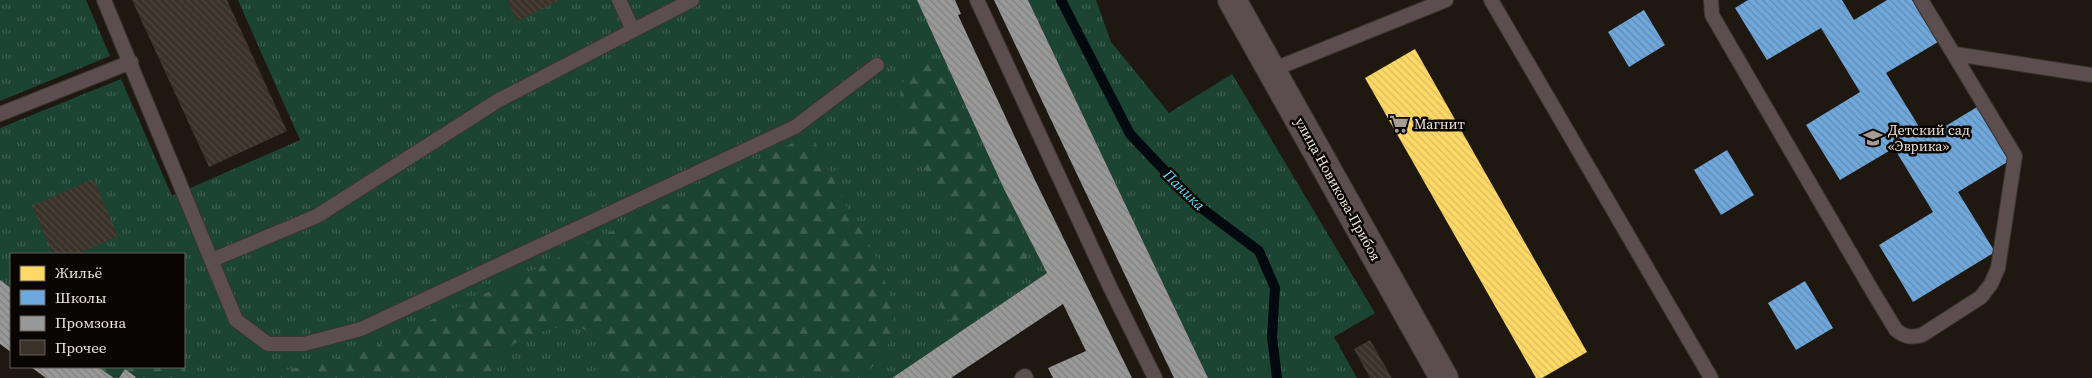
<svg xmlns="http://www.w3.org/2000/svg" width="2092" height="378" viewBox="0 0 2092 378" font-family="'Source Serif 4',serif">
<defs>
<pattern id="grass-tufts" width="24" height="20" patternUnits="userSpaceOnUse" patternTransform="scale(1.25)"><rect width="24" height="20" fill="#1c4432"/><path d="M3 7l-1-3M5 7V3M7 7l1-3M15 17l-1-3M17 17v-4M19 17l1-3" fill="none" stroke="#3d5f4f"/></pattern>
<pattern id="forest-firs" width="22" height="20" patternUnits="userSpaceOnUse" patternTransform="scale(1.25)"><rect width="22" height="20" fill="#1c4432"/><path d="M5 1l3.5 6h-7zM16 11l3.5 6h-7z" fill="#3d5f4f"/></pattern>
<pattern id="homes-back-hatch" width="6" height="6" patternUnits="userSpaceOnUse" patternTransform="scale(1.25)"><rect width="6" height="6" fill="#ffd966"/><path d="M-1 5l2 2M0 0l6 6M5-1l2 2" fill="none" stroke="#dabb5f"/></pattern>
<pattern id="schools-back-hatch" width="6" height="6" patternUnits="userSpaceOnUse" patternTransform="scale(1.25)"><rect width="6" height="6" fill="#6fa8dc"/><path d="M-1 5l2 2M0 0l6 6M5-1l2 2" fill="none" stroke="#638aae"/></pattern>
<pattern id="industry-back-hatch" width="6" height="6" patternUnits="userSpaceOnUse" patternTransform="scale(1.25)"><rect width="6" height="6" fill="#999"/><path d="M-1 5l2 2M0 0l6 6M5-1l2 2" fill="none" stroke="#80807f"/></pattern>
<pattern id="building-back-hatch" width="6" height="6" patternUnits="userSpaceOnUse" patternTransform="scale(1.25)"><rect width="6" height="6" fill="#3a3228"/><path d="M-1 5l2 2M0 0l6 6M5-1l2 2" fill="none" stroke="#4d463c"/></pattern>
</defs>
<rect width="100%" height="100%" fill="#1e1811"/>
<path fill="url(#grass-tufts)" d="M0,0H86L110,56L0,101Z
M238,0H917L1004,189L1047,273L892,378H135L136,376L125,369L119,378L98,367H184V254H11V288L0,280V128L121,79L172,196L300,140Z
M1028,0H1096L1111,42L1169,113L1232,74L1375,313L1334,337L1357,378H1208Z"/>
<path fill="url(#forest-firs)" d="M930,64L941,73L1011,212L1030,268C1016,288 984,312 960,320C956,321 949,320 945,319L940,305L961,248L958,218L930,180L905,121L900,92L905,77L915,67Z
M811,134L847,207L876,256L895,311L891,339L877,363L859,378H616L617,370L602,341L577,325C538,330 524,335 492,359L495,378H244C291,370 338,360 382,344Z
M98,367H184L189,378H135L136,376L125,369L119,378H114Z"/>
<path fill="url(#homes-back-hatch)" d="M1415,49L1587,352L1542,378H1536L1365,78Z"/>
<path fill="url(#schools-back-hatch)" d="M1748,0H1842L1854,20L1887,0H1912L1938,42L1886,73L1926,138L1977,107L2009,161L1958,192L1995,252L1913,302L1879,245L1933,212L1894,148L1840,180L1806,125L1860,92L1821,28L1767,60L1735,8Z
M1644,10L1665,45L1629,67L1608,32Z
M1727,150L1754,195L1721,215L1694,170Z
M1805,281L1833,328L1796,350L1768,303Z"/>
<path fill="url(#industry-back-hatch)" d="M917,0H955L961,14L958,15L1034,178L1132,378H1053L1048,368L1086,351L1063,304L951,378H892L1047,273L1004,189Z
M994,0H1028L1208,378H1174Z
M0,280L11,288V352L0,344Z
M31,367H98L114,378H46Z
M125,369L136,377L135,378H119Z"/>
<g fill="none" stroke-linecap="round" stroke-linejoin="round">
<path stroke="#030a0f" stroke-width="10" d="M1061,0L1130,134L1196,204L1259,251L1275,288L1272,337L1277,378"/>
</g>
<path fill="url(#building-back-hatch)" d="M132,0H227L287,131L209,167Z
M507,0H561L517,21Z
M93,179L118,236L77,254H53L32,206Z
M1370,340L1392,378H1370L1354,349Z"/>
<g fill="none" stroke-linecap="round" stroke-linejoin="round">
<g stroke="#3a352e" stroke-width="16">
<path id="service" d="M104,0L236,320L268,344H304L361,329L795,127L877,65
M619,0L633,30
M977,0L1110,287L1155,378
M1491,0L1711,378
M1711,0L1712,15L1870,287L1896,330C1905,337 1911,338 1922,335L1981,297L1991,284L1998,268L2015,156L1921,0
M1955,54L2092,75
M1272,70L1446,0
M0,114L131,62
M212,260L317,216L499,100L692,0
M1022,378L1025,376L1026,378"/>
</g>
<g stroke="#3a352e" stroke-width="30">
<path id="tertiary" d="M1232,0L1444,378"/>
</g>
<use href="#service" stroke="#5c4e4e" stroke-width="14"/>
<use href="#tertiary" stroke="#5c4e4e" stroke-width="28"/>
</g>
<defs>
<g id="supermarket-bare" transform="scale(1.5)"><path d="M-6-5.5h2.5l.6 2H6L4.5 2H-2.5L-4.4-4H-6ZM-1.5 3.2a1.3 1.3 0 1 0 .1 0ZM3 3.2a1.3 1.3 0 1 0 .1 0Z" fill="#a59e96" stroke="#090502" stroke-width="2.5" paint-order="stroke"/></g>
<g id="school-bare" transform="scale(1.5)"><path d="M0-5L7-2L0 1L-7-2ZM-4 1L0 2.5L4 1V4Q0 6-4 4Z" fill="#a59e96" stroke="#090502" stroke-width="2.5" paint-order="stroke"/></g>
</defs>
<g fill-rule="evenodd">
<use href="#supermarket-bare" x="1399" y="124"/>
<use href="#school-bare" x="1873" y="138"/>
</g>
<g text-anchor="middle" stroke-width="5" stroke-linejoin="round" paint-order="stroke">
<g font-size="14" fill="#eee6dd" stroke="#090502" text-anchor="start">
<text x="1414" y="129">Магнит</text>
<text x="1888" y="135">Детский сад<tspan x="1888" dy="16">«Эврика»</tspan></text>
</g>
<g font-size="14" fill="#eee6dd" stroke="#090502">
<text transform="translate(1338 189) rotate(61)" y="5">улица Новикова-Прибоя</text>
</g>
<g font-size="15" font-style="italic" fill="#60dbf8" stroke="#090502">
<text transform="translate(1184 190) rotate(44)" y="5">Паника</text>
</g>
</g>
<rect x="10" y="253" width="175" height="115" fill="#090502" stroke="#655f5a"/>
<rect x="20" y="266" width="25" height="15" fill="#ffd966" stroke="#655f5a"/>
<text x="55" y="278" font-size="15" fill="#eee6dd">Жильё</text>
<rect x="20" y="290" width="25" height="15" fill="#6fa8dc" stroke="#655f5a"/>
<text x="55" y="303" font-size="15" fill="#eee6dd">Школы</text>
<rect x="20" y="316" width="25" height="15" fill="#999999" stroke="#655f5a"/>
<text x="55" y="328" font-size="15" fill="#eee6dd">Промзона</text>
<rect x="20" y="340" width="25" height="15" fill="#3a3228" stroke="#655f5a"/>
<text x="55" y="353" font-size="15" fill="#eee6dd">Прочее</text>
</svg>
